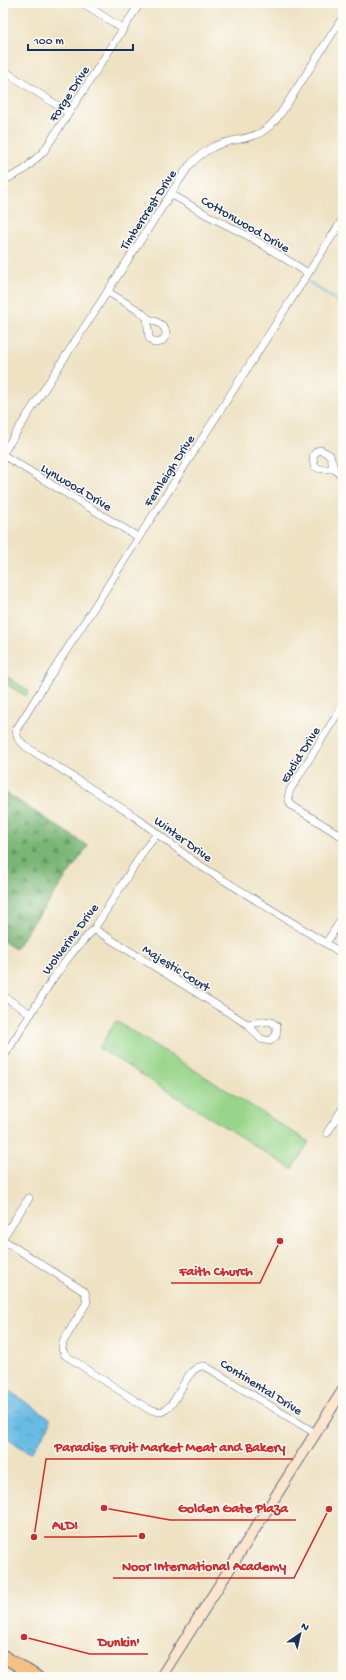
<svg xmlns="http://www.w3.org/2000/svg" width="346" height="1680" viewBox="0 0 346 1680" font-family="'Gochi Hand',sans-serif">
<defs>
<pattern id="grass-tufts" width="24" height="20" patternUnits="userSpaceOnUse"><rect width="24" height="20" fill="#97d58a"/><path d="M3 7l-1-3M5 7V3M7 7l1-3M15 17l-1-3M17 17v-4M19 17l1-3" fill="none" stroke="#82b77a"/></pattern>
<pattern id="forest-firs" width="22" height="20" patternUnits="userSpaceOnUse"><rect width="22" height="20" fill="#79b676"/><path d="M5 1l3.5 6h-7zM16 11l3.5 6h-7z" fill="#629464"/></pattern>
<pattern id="water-ripples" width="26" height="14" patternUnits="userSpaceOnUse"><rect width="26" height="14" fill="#67bbe3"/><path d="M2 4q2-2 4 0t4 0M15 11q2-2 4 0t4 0" fill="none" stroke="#5498bb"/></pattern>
</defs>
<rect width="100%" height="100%" fill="#fdfcf7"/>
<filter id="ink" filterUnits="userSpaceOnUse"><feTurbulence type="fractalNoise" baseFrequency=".025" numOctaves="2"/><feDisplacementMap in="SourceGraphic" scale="8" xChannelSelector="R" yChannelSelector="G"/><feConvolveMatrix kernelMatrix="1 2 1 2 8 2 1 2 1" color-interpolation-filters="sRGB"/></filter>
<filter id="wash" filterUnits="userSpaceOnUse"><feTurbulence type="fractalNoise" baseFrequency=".012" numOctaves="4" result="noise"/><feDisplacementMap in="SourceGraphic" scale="16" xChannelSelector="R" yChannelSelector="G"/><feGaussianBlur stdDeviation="0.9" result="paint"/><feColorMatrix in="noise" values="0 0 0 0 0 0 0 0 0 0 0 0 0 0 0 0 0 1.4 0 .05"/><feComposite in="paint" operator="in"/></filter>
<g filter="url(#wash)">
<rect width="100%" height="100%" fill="#eee2c3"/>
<path fill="url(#grass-tufts)" stroke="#598274" d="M3,674L29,691L26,696L3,682Z"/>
<path fill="url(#forest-firs)" stroke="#4a726a" d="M3,791L88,846L15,949L3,941Z"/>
<path fill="#97d58a" stroke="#598274" d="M116,1021L309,1142L292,1169L99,1048Z"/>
<path fill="url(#water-ripples)" stroke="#4175a0" d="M3,1387L50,1418V1424L32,1452L27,1451L3,1436Z"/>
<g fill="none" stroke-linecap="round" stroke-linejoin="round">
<path stroke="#67bbe3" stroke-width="2" d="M309,282L343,305"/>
</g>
</g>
<g filter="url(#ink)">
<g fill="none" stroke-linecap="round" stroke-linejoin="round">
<g stroke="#656e81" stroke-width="8">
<path id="minor" d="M83,3L123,29
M3,70L69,113
M3,181L24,170L44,151L140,3
M171,194L207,215L252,238L308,273
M343,219L55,668L16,730L18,739L25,746L134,816L196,863L343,954
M108,292L141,312L147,318
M147,318C156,321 167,325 166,336L161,342L154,343L149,338Z
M321,450L330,455L334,469H320L314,466L313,456L317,451Z
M3,453L188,167C195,159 203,152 213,147C242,134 258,145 281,113L343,17
M3,455L138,537
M334,469L343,477
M343,705L290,790L288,797L291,805L343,837
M94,929L247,1024L261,1039L270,1041L276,1036L277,1026L270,1021L247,1024
M326,943L343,917
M3,996L31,1014
M3,1058L52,980L71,954L94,929L145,849L157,834
M327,1133L343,1108
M3,1237L29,1198
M3,1240L85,1292L87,1302L63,1342L62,1349L65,1355L148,1409L160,1412C180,1408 183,1365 205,1366L315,1433"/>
</g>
<g stroke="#656e81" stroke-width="12">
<path id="secondary" d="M161,1677L343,1390"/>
</g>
<g stroke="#656e81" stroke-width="14">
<path id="primary" d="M3,1656L37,1677"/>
</g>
<use href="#minor" stroke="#fff" stroke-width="7"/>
<use href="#secondary" stroke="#fbe5cf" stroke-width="10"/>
<use href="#primary" stroke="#f5bf86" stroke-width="12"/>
</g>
</g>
<g text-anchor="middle" stroke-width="3" stroke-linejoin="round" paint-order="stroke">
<g font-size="13" fill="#1b2f5e" stroke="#fdfcf7">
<text transform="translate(68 93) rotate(-57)" y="5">Forge Drive</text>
<text transform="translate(147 209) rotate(-57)" y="5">Timbercrest Drive</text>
<text transform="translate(246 223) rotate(30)" y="5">Cottonwood Drive</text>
<text transform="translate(168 470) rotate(-57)" y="5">Fernleigh Drive</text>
<text transform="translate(77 486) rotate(31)" y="5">Lynwood Drive</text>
<text transform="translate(299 754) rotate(-58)" y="5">Euclid Drive</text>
<text transform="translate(184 838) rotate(36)" y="5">Winter Drive</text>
<text transform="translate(69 938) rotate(-53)" y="5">Wolverine Drive</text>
<text transform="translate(177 967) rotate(32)" y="5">Majestic Court</text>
<text transform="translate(262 1386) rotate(32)" y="5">Continental Drive</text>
</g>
</g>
<path fill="none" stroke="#d62828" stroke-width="1.5" d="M280 1241L260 1283H171M34 1537L46 1459H293M104 1508L170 1520H296M142 1536L86 1537H44M329 1509L294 1578H113M24 1637L90 1654H148"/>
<g fill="#d62828" stroke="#fdfcf7" stroke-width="1.5">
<circle cx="280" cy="1241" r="4"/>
<circle cx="34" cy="1537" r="4"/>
<circle cx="104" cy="1508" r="4"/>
<circle cx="142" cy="1536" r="4"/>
<circle cx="329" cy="1509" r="4"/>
<circle cx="24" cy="1637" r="4"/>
</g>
<g font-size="14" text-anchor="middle" font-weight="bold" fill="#d62828" stroke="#fdfcf7" stroke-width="3" stroke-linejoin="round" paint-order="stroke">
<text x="216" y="1275">Faith Church</text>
<text x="170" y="1451">Paradise Fruit Market Meat and Bakery</text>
<text x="233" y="1512">Golden Gate Plaza</text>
<text x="65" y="1529">ALDI</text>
<text x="204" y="1570">Noor International Academy</text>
<text x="119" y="1646">Dunkin'</text>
</g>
<rect width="346" height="1680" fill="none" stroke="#fdfcf7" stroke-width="16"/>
<g transform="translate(300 1634) rotate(34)" stroke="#fdfcf7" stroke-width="3" paint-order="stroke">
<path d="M0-3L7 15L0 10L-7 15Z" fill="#1b2f5e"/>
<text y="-6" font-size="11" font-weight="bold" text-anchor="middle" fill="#1b2f5e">N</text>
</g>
<path d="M28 44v6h105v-6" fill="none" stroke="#1b2f5e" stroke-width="2"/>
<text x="34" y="44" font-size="12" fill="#1b2f5e" stroke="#fdfcf7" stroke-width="3" paint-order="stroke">100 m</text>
</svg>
